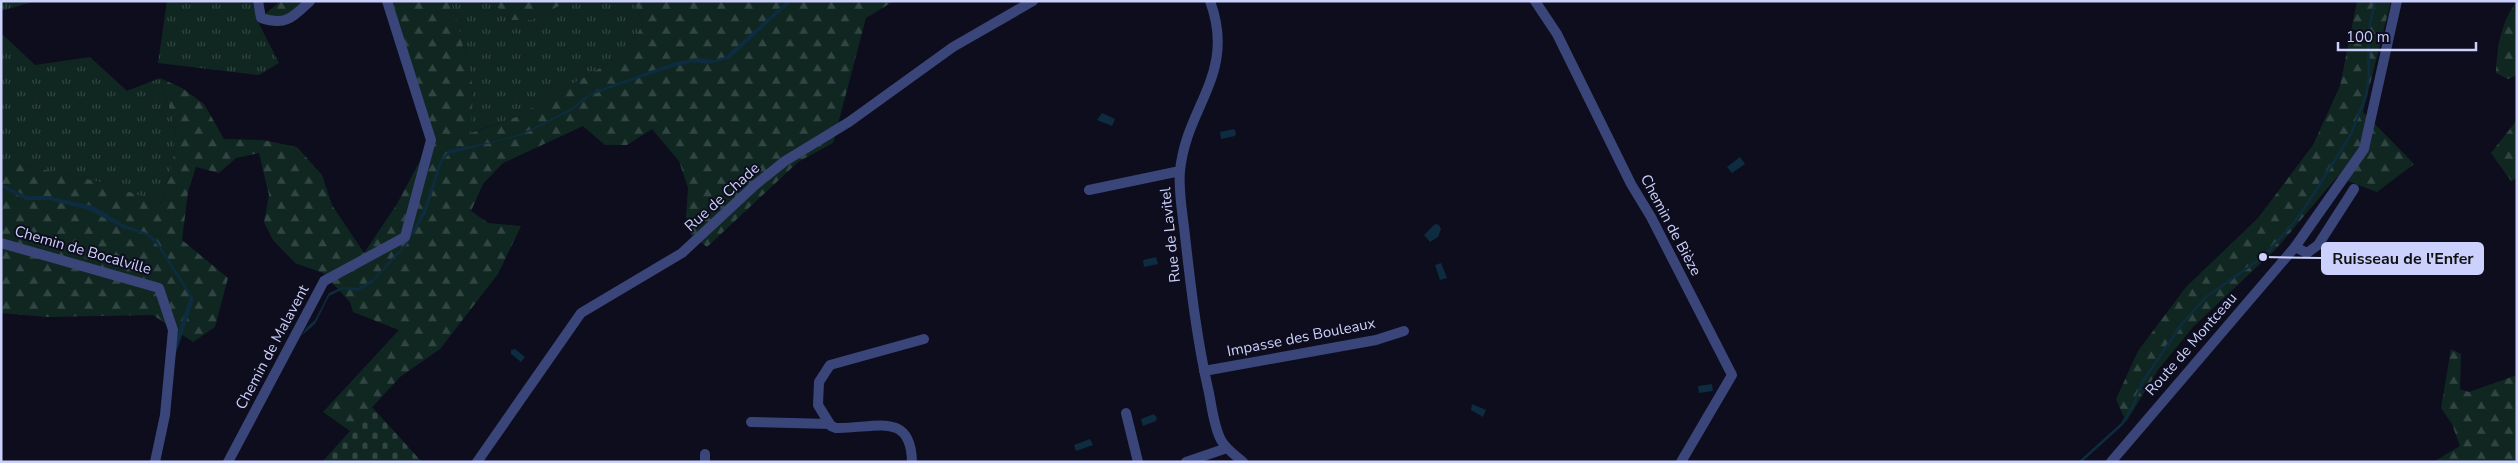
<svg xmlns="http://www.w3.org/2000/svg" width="2518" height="463" viewBox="0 0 2518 463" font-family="'Nunito Sans',sans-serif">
<defs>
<pattern id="grass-tufts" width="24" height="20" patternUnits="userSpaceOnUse" patternTransform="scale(1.25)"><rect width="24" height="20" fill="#102721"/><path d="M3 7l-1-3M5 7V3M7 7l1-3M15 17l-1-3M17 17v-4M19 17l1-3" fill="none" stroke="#314542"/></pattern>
<pattern id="forest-firs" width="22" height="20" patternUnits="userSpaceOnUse" patternTransform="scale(1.25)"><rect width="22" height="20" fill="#102721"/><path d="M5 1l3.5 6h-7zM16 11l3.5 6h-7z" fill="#314542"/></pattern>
<pattern id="cemetery-stones" width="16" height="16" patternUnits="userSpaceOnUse" patternTransform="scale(1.25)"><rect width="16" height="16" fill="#102721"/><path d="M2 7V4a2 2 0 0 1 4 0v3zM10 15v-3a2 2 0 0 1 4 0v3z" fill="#314542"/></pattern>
</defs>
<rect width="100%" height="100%" fill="#0d0d1d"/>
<path fill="url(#grass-tufts)" d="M1,1H36L1,11Z
M167,1H252L258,22L279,63L259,75L158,63Z
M450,1H492L510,20H531L569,1H634L643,24L624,54L516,117L470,133L473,87L455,14Z
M1,33L35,65L90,57L127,91L160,78L176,129L173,161L161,204L109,184L1,160Z"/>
<path fill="url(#forest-firs)" d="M280,1H310L291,19L261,18Z
M387,1H450L455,14L473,87L471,133L516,117L624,54L643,24L634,1H894L866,18L833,143L798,162L707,247L691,235L686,217L688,188L679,161L652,129L627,145H605L583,126L503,163L483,184L471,211L488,223L521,226L498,274L440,349L400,377L350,431L323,412L399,330L353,312L350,302L323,273L295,263L273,240L264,222L269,195L259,153L236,158L219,173L196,167L188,192L182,240L228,278L215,327L193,342L153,315L46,317L1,313V160L109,184L161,204L173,161L176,129L160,78L182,88L204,104L224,139L263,140L297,147L322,175L332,205L364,253L397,204L431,140Z
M492,1H569L531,20H510Z
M2357,1H2391L2363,112L2414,164L2377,192L2337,177L2277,248L2193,327L2158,370L2126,422L2116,399L2138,351L2186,287L2258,218L2313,145L2340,86Z
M2517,1V75L2508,79L2496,73C2497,47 2501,22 2517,1Z
M2517,120V178L2511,181L2491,153Z
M2451,349L2461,354L2460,389L2469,392L2517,375V462H2433L2460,446L2452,424L2441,408Z"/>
<path fill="url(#cemetery-stones)" d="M372,407L422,462H322Z"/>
<path fill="#0e2c40" d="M787,1H792L729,59L708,64L693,62L666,69L591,95L571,111L522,135L449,154L442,162L426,213L406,246L372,283L358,291L343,289L329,296L315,324L301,336L307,327L315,320L329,293L343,287L358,288L373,279L406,243L424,209L439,163L449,150L492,142L523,133L570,109L592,92L676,62L697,58L713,60L725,57Z
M1102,113L1115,119L1112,126L1097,120Z
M1234,129L1236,133L1235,136L1221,139L1220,132Z
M1740,157L1745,164L1732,173L1727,167Z
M1,184L27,196H47L93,206L125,225L147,233L156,239L194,299L171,368L173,348L190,297L157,245L146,235L123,228L89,210L48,200H26L1,187Z
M1435,224L1439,225L1441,229L1438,237L1430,242L1424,235Z
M1156,257L1158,264L1144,267L1143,260Z
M1441,263L1447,278L1440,280L1435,265Z
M515,349L525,357L521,362L511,354V350Z
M1712,384L1713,391L1699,393L1698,386Z
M1472,404L1486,410L1483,417L1471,410Z
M1154,414L1157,418L1156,421L1143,426L1141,419Z
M1090,439L1093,445L1076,451L1074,445Z"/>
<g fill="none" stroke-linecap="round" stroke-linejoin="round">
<path stroke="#0e2c40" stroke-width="2.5" d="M2080,462L2122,424L2132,408L2143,381L2182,324L2206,297L2263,257L2293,224L2308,203L2351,134L2366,96L2369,75L2368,35L2375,1"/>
<path stroke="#3a457a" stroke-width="10" d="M258,1L261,18C286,26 292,18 310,1
M1210,1C1237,74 1186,106 1180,171C1178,192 1183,215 1185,236C1191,289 1197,341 1209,393C1212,408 1214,427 1221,440C1226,449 1235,455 1243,462
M1535,1L1557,34L1631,184L1651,217L1732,375L1681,462
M1089,190L1180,171
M1,243L159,288L173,330L165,415L155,462
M2295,247L2307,253L2318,245L2354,189
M1204,371L1376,340L1404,331
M1126,413L1138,462
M751,422L830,424
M228,462L324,281L405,237L431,140L387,1
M477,462L581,313L682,253L755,185L785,161L849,122L953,47L1033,1
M705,462V454
M912,462C911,410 874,429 836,428L831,426L818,405L819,382L830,365L924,339
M1186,462L1227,448"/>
<path stroke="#3a457a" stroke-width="10" d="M2111,462L2295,247L2364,149L2397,1"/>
</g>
<g text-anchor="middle" stroke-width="4" stroke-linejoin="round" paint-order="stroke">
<g font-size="15" fill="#cbd0fd" stroke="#0d0d1d">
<text transform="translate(722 197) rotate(-42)" y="5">Rue de Chade</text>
<text transform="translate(1671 225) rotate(62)" y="5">Chemin de Bièze</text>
<text transform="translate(1170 235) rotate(-96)" y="5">Rue de Lavitel</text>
<text transform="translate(83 250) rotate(16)" y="5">Chemin de Bocalville</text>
<text transform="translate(1301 337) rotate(-11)" y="5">Impasse des Bouleaux</text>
<text transform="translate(2191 344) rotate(-49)" y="5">Route de Montceau</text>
<text transform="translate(272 347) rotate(-62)" y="5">Chemin de Malavent</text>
</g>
</g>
<path fill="none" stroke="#cbd0fd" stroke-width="2" d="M2263 257L2322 258"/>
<circle fill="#cbd0fd" stroke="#0d0d1d" stroke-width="2" cx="2263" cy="257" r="5"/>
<rect fill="#cbd0fd" stroke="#cbd0fd" stroke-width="2" x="2322" y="243" width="161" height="31" rx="5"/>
<g font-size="16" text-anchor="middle" font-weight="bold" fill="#111">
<text x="2403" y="264">Ruisseau de l'Enfer</text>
</g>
<rect width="2518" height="463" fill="none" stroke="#cbd0fd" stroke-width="5"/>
<path d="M2338 42v8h138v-8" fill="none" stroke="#cbd0fd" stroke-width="2.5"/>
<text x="2346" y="42" font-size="15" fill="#cbd0fd" stroke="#0d0d1d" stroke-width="4" paint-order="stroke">100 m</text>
</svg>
